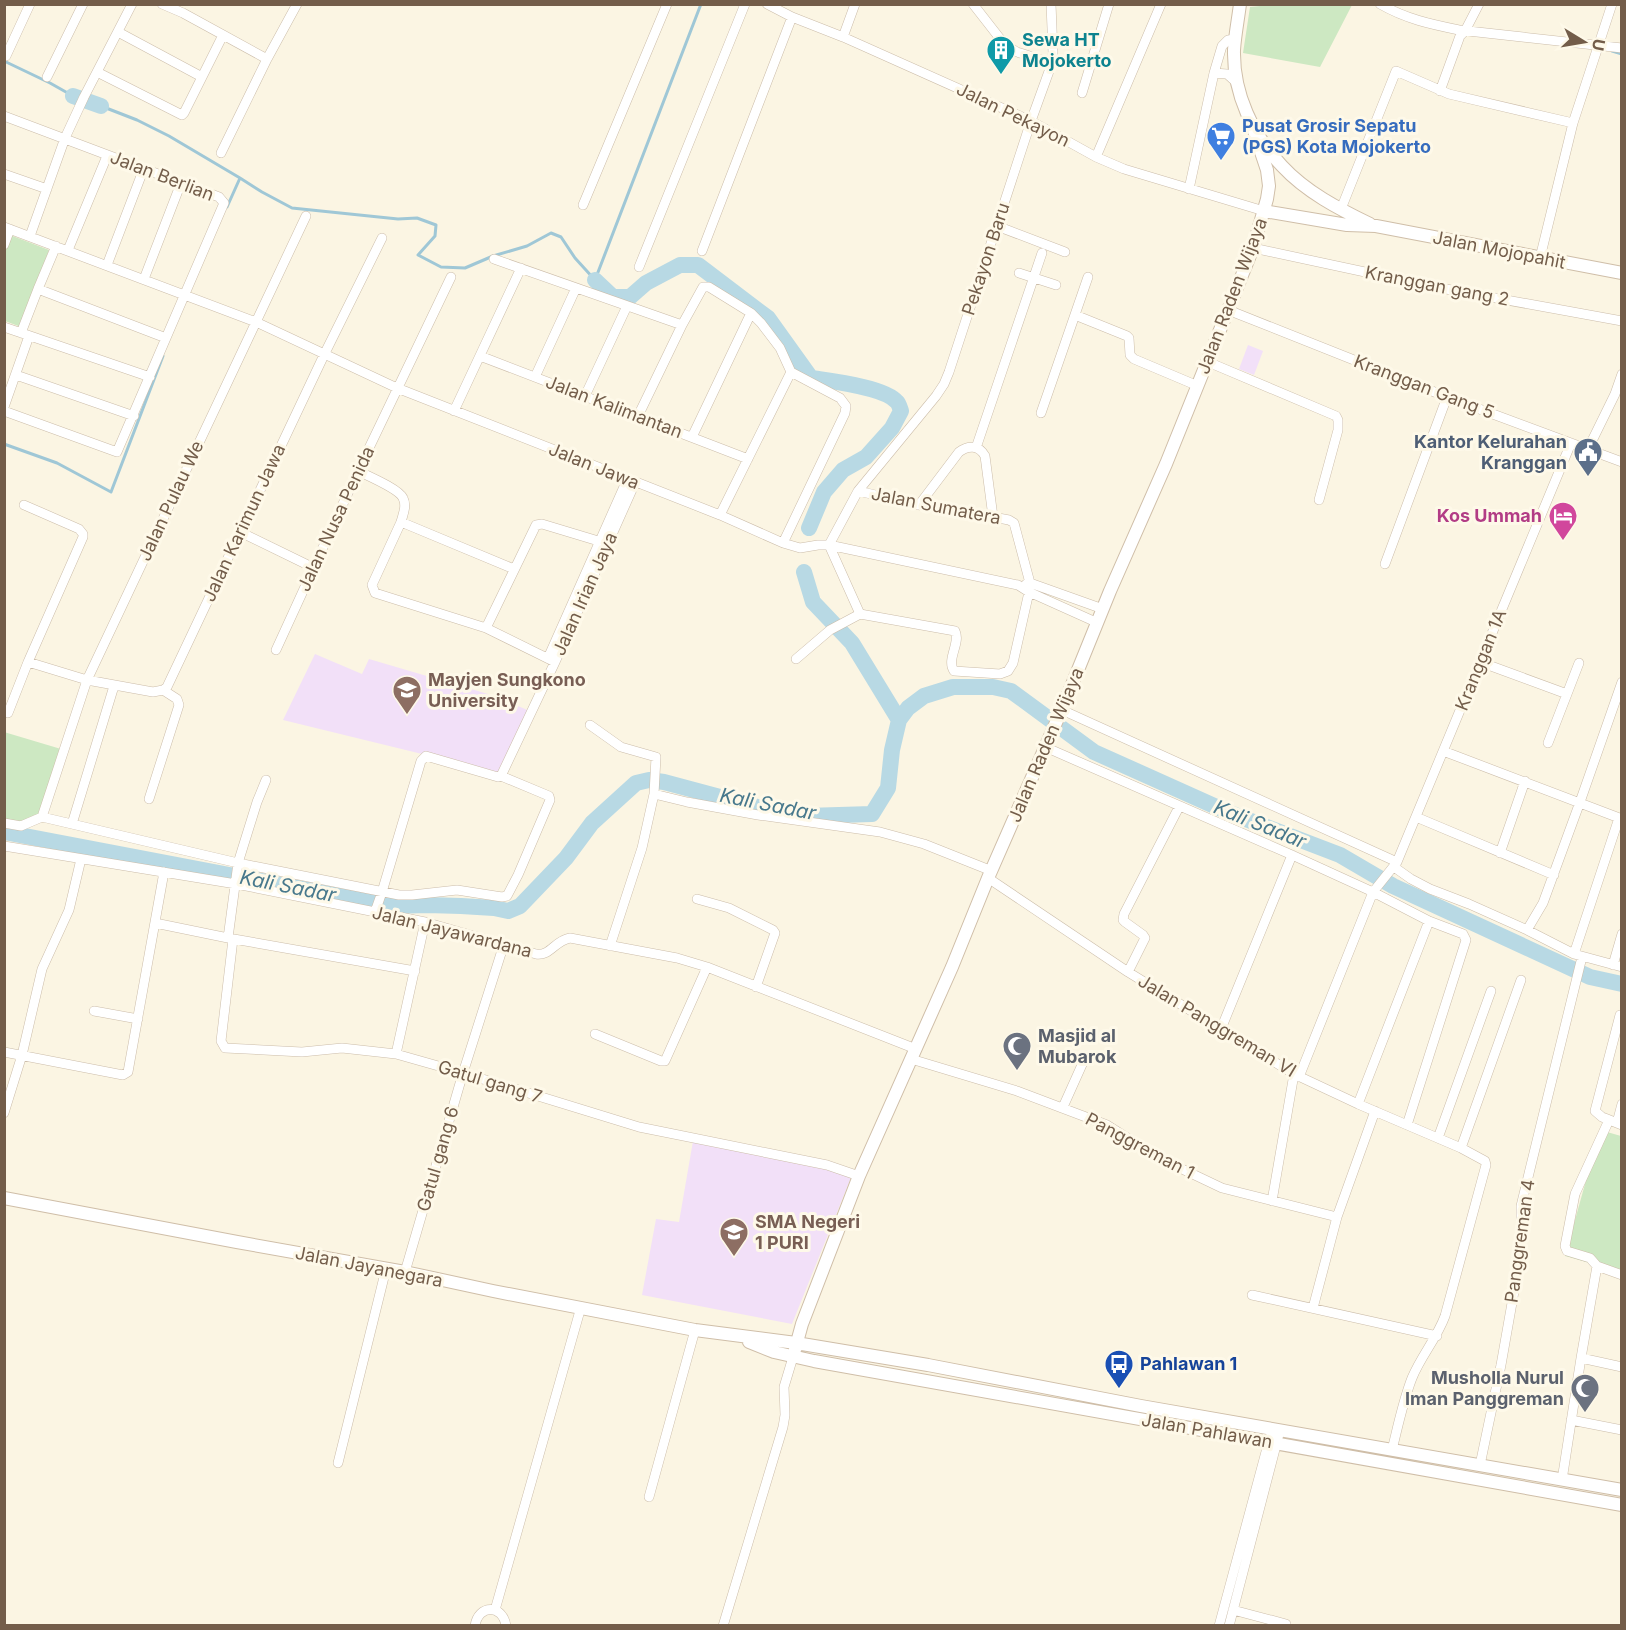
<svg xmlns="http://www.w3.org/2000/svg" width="1626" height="1630" viewBox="0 0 1626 1630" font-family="Inter,sans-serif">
<rect width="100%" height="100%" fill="#fbf5e3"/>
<path fill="#f2e0f8" d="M1248,345L1263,351L1254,375L1239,369Z
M315,654L362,674L369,659L488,694L530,711L500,776L422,754L283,720Z
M693,1141L852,1175L792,1324L642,1295L656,1219L679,1222Z"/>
<path fill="#cde8c2" d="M1280,4L1352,5L1320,67L1243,53L1250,7Z
M10,235L49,250L21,327L5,321L4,249Z
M4,732L61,749L40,814L20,822L5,819Z
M1600,1130L1621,1136V1272L1565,1256Z"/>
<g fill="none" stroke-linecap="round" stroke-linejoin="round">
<path stroke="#9fc7d6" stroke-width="3" d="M1612,51L1622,54
M4,61L50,83L73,96
M101,106L137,120L169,136L240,178
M227,207L240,178L262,192L292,208L398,219L417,218L436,225L435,236L418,255L441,267L465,268L493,256L527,246L551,233L561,237L575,258L595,280
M595,280L701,4
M4,444L57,463L111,492L163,356"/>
<path stroke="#b8d9e4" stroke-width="16" d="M73,96L101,106
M595,280L613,297H630L646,283L680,265H698L768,318L811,378C830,381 885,387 897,402C899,404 900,408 901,411L892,428L866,457L843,470L824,492L809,528
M804,572L813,602L852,643L899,720
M4,832L392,906L427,905L461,906L494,908L508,911L520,906L566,858L592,823L636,783L649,780L664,782L769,810L806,816L872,814L888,788L892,750L899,720L908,708L924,696L953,687H993L1011,691L1094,752L1230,813L1340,855L1393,886L1590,977L1622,984"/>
<g stroke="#ccbdaa" stroke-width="10">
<path id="minor" d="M162,4L183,13L267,59
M767,4L792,17L843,37L1031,121L1096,157L1124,169L1264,211
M973,4L1005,45L1017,52L1052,63
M1380,4C1406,19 1430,24 1459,30L1622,48
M118,32L202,77
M843,37L855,4
M6,56L30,4
M97,72L182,115L184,113L223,35
M1214,73L1227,74L1237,83
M47,77L83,4
M1440,91L1460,36L1465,31L1479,4
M1082,93L1109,4
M4,116L219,197L224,203L117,452L4,411
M221,153L267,59L297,4
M1096,157L1161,4
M4,174L47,189
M1189,189L1214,73L1222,46L1228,40L1236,39
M583,205L667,4
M1341,209L1396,71L1449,94L1573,123
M997,226L1065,252
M4,227L256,322L397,388L720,515L783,543L800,548L818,545H829L1018,585L1029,592L1098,623
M30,236L65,138L84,97L132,4
M4,245L10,229
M1253,248L1435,287L1622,321
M68,250L107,156
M702,251L792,17
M1540,258L1573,123L1612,4
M494,259L682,325
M107,265L144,168
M639,267L745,4
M1019,273L1056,285
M144,279L181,183
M38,289L166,338
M1228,310L1447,397L1622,462
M1075,315L1127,336L1129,338L1130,355L1134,359L1198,386
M4,327L150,377
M21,333L38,289L56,246
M480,356L748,459
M1208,362L1336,416L1338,420V430L1319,500
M16,375L134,416
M535,377L576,288
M585,396L627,306
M4,407L29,336
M454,411L521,268
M1041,413L1088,277
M638,416L682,325L703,287H709L751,313L761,323L780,348L791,372L840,398L846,406L845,413L783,543
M692,437L751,313
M976,448L1042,253
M1588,449L1615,394L1622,374
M358,471C368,476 399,489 403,498C407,506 403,514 401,522L372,585L375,593L486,628L555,662
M858,491L919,505L993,517L1009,520L1014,523L1030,583L1029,592L1013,663L1008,671L1000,674L954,671C946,659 961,643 955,631L860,614L829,545L858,491L936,396L944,384L949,372L1031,121L1052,63L1053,53L1051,4
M24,505L79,529L83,534V537L28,662L87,680L153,692L163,690
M919,505L959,452C968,445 979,445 985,456L993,517
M720,515L791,372
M401,522L514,569
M240,532L314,568
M1385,564L1447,397
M1026,584L1030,583L1103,609
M486,628L536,525L542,524L605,543
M276,650L358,471L451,277
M548,658L627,480
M796,659L830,630L860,614
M1480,662L1567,694
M163,690L167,687L324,355L382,238
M1062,710L1397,862
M8,713L28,662
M590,725L621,747L656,757L654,794L687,802L758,815L880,832L924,844L992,871
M1548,743L1579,663
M1045,747L1292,855L1373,892L1429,921L1463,934L1466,940L1407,1125
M1443,751L1622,819
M501,776L555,662L635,483
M266,780L257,802L238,863L399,895H412L457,890L502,897L507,896L518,875L550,800L549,796L501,776L498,777L426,756L421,761L382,892L375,912
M149,799L179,705L177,699L163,690
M42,817L87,680L306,216
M1416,817L1554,875
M4,823L21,826L42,817L238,863L228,938
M72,824L114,686
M4,846L236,884L425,922L536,954C551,956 554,941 570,938L677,958L707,967L916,1049
M1500,853L1525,781
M1394,867L1411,879L1430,889L1469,904L1527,930L1574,954L1622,967
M988,878L1128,972L1294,1074L1358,1104L1461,1148L1485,1161L1486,1165L1445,1316C1437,1338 1421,1356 1412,1378C1403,1401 1398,1426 1392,1450
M697,899L729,908L773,930L775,933L756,987
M155,923L228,938L415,971
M1527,930L1543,903L1580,802L1622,682
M233,939L221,1041L225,1048L302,1052L342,1048L396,1054L463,1073L639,1127L827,1165L859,1176
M610,946L642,848L654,794
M1574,954L1619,818
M1613,965L1622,934
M1128,972L1145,938L1143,935L1125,922L1123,920L1124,914L1179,807
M94,1011L138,1019
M1620,1015L1595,1111L1602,1117L1622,1125
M1221,1029L1292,855
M595,1034L661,1061H665L707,967
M4,1052L123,1075L128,1072L164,872
M396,1054L425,922
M911,1059L1017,1091L1107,1125L1161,1159L1222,1188L1337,1217
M1299,1077L1373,892L1397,862L1571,443
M1358,1104L1429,921
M1063,1107L1085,1058
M4,1113L22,1055L42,969L69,910L81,859
M1609,1120L1575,1194L1565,1246L1567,1251L1590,1258L1597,1266L1622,1275
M1617,1123L1622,1104
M1438,1138L1491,991
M1461,1148L1521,980
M1272,1201L1294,1074
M405,1272L463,1073L504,944
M1252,1295L1437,1336
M1313,1308L1337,1217L1375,1111
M1581,1358L1622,1367
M1571,1420L1622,1430
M338,1463L386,1269
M1480,1465L1501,1365L1515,1286L1521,1243V1206L1582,957
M1562,1480L1581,1358L1597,1266
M649,1497L695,1330
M495,1610L581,1307
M1233,1610L1286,1624
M475,1626C478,1604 503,1604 506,1626
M723,1626L783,1427L785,1415L784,1387L793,1357
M1219,1626L1270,1437
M1229,1626L1280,1430"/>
</g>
<g stroke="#cfbea8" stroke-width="14">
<path id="secondary" d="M1240,4C1238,20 1235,35 1234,50C1233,94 1253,135 1282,166C1306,192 1339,209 1370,224
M1264,211L1347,225L1376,226L1622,273
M4,1198L237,1242L405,1272L493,1291L695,1330L796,1343L928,1365L1141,1406L1622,1490
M749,1342L774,1352L814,1361L1622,1505
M793,1357L802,1324L859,1176L952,967L988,878L1065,702L1110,591L1166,464L1253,248L1267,199L1269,186L1267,170L1253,128"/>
</g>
<use href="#minor" stroke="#fff" stroke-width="9"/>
<use href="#secondary" stroke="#fff" stroke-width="12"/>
</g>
<defs>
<g id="building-pin" transform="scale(1.5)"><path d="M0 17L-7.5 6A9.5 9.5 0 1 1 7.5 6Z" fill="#0f9aa8" stroke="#fef9e9"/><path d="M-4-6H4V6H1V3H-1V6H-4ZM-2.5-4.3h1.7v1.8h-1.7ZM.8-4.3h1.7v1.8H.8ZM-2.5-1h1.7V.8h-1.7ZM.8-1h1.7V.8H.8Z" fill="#fff"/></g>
<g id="supermarket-pin" transform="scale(1.5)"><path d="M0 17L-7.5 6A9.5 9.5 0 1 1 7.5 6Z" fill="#3f7fe0" stroke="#fef9e9"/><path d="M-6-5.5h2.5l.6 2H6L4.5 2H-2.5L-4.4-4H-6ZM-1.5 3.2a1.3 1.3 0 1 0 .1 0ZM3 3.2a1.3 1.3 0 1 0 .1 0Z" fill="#fff"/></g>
<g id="civic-pin" transform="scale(1.5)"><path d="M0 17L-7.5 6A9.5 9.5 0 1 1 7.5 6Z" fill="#5c6f8a" stroke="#fef9e9"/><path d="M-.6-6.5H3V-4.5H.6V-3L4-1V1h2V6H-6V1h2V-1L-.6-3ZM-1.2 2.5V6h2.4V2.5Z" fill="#fff"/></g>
<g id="hotel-pin" transform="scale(1.5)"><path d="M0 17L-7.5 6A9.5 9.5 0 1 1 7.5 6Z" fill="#d1479c" stroke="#fef9e9"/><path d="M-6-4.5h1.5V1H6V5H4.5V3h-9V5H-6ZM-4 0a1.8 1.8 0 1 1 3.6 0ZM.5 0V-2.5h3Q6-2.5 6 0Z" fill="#fff"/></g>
<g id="university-pin" transform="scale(1.5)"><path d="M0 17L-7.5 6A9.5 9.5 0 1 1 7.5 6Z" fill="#8d6e63" stroke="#fef9e9"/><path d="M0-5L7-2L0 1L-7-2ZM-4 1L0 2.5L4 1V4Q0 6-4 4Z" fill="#fff"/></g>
<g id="mosque-pin" transform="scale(1.5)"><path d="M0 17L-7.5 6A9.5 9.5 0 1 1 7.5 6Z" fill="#6b7280" stroke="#fef9e9"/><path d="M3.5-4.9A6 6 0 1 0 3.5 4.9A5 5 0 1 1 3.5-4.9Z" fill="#fff"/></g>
<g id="school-pin" transform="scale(1.5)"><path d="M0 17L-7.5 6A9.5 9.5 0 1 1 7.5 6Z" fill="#8d6e63" stroke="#fef9e9"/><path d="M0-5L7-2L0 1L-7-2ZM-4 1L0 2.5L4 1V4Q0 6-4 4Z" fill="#fff"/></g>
<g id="bus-pin" transform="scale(1.5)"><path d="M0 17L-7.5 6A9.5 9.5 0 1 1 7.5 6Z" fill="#1a4fb4" stroke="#fef9e9"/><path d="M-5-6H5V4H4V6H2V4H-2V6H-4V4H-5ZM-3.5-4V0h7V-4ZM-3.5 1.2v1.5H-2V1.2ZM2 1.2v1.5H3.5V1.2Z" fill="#fff"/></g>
</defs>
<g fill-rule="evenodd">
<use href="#building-pin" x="1001" y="50"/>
<use href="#supermarket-pin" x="1221" y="136"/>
<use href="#civic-pin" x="1588" y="452"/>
<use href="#hotel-pin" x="1563" y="516"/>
<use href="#university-pin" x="407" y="690"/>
<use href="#mosque-pin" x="1017" y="1046"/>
<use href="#school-pin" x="734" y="1232"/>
<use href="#bus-pin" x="1119" y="1364"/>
<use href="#mosque-pin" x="1585" y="1388"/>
</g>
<g text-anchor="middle" stroke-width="6" stroke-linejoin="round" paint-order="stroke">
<g font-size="18" font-weight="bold" fill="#0d838f" stroke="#fef9e9" text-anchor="start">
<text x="1022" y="46">Sewa HT<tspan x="1022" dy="21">Mojokerto</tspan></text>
</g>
<g font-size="18" fill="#735d4a" stroke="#fef9e9">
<text transform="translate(1013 115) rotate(26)" y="6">Jalan Pekayon</text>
<text transform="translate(162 176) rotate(21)" y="6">Jalan Berlian</text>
<text transform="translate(1499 250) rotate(11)" y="6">Jalan Mojopahit</text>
<text transform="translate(986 259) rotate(-72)" y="6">Pekayon Baru</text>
<text transform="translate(1437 286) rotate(11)" y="6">Kranggan gang 2</text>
<text transform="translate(1232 296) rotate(-69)" y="6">Jalan Raden Wijaya</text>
<text transform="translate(1424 387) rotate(21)" y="6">Kranggan Gang 5</text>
<text transform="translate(614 407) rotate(21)" y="6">Jalan Kalimantan</text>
<text transform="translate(594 466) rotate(22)" y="6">Jalan Jawa</text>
<text transform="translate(171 501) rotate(-65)" y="6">Jalan Pulau We</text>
<text transform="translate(936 506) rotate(11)" y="6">Jalan Sumatera</text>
<text transform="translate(336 519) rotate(-65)" y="6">Jalan Nusa Penida</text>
<text transform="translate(244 523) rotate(-65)" y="6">Jalan Karimun Jawa</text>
<text transform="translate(585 594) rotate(-66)" y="6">Jalan Irian Jaya</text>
<text transform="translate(1481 660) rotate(-68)" y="6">Kranggan 1A</text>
<text transform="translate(1046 745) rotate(-67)" y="6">Jalan Raden Wijaya</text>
<text transform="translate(452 932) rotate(14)" y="6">Jalan Jayawardana</text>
<text transform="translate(1217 1026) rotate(31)" y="6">Jalan Panggreman VI</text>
<text transform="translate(490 1082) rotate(17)" y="6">Gatul gang 7</text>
<text transform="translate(1140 1146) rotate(28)" y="6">Panggreman 1</text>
<text transform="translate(438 1159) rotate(-74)" y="6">Gatul gang 6</text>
<text transform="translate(1520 1241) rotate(-82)" y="6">Panggreman 4</text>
<text transform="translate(369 1267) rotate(11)" y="6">Jalan Jayanegara</text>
<text transform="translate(1207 1431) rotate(10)" y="6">Jalan Pahlawan</text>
</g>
<g font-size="18" font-weight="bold" fill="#366cbe" stroke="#fef9e9" text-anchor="start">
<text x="1242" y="132">Pusat Grosir Sepatu<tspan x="1242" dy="21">(PGS) Kota Mojokerto</tspan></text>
</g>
<g font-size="18" font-weight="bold" fill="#4e5e75" stroke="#fef9e9" text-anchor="end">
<text x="1567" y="448">Kantor Kelurahan<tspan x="1567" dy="21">Kranggan</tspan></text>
</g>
<g font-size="18" font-weight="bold" fill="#b23c85" stroke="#fef9e9" text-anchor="end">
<text x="1542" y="522">Kos Ummah</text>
</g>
<g font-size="18" font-weight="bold" fill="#785e54" stroke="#fef9e9" text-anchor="start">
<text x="428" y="686">Mayjen Sungkono<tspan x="428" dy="21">University</tspan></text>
<text x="755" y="1228">SMA Negeri<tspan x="755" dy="21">1 PURI</tspan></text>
</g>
<g font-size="18" font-weight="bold" fill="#5b616d" stroke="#fef9e9" text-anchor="start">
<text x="1038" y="1042">Masjid al<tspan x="1038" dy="21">Mubarok</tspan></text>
<text x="1564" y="1384" text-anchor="end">Musholla Nurul<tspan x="1564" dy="21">Iman Panggreman</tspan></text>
</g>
<g font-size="18" font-weight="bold" fill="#164399" stroke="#fef9e9" text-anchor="start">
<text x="1140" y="1370">Pahlawan 1</text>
</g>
<g font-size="20" font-style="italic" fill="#47788c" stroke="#fef9e9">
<text transform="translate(768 804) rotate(11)" y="7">Kali Sadar</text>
<text transform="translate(1260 824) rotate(22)" y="7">Kali Sadar</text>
<text transform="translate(288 886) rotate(11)" y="7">Kali Sadar</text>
</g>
</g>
<rect width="1626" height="1630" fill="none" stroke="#735d4a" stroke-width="12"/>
<g transform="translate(1584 42) rotate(101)" stroke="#fef9e9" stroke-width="4.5" paint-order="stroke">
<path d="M0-4.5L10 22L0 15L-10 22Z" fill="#735d4a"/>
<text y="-9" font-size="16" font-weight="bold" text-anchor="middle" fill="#735d4a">U</text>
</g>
</svg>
